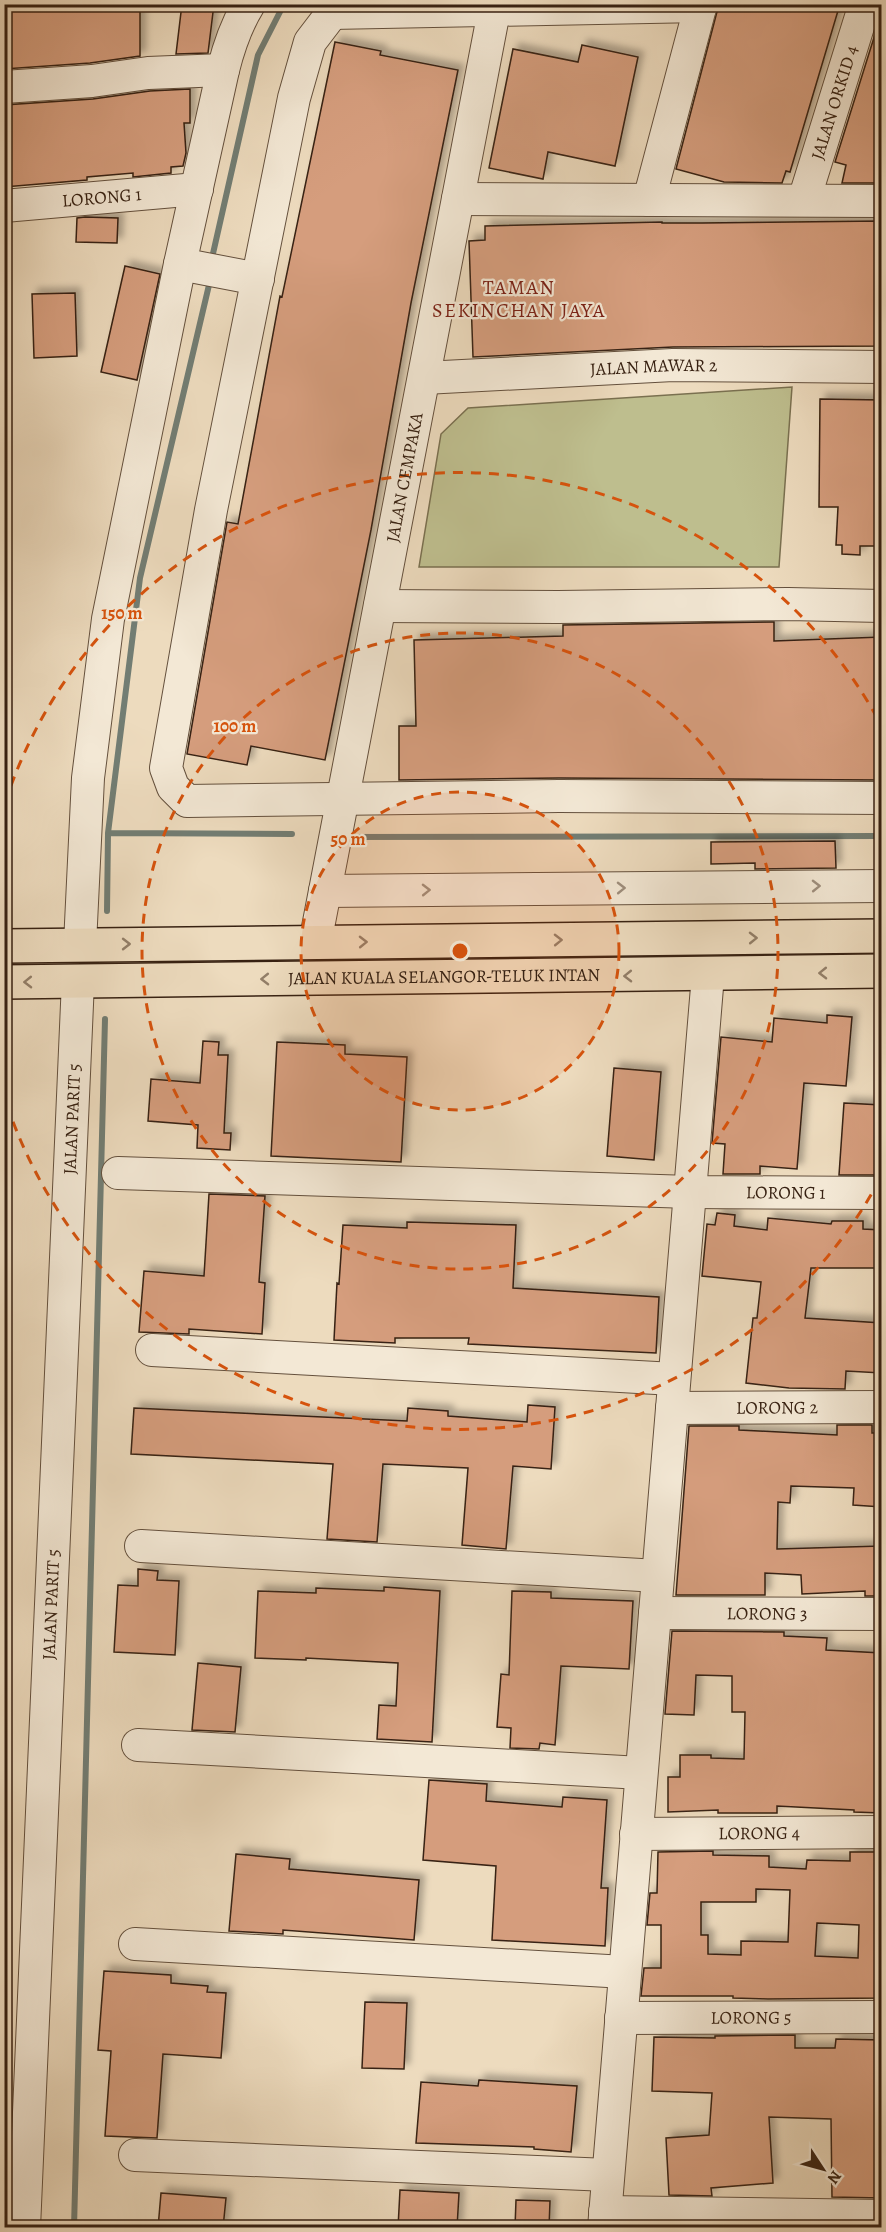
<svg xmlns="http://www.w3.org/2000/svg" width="886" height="2232" viewBox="0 0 886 2232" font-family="Alegreya,serif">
<defs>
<filter id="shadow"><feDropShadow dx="5.5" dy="-5.5" stdDeviation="3" flood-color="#0004"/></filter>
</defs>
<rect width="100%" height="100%" fill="#eddbbe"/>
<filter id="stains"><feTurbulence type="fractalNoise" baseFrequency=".00333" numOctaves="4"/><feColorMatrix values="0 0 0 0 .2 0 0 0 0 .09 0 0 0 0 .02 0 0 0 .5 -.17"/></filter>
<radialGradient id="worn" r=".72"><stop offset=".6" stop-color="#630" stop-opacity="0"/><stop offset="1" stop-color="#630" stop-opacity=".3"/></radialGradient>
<path fill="#bebe8e" stroke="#7a7050" stroke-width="1.5" d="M792,387L779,567H419L441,434L468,408Z"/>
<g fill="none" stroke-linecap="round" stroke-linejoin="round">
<path stroke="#727d73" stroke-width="6" d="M212,258L258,55L284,4
M108,833L292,834
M346,837L882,836
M107,911L108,833L140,578L209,285
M74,2228L105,1019"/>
</g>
<path fill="#d59d7d" stroke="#372112" stroke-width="1.5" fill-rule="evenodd" filter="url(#shadow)" d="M4,4H140V56L90,63L4,69Z
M182,4H214L208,53L176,54Z
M719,4H840L790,172L786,171L782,183L724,182L676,169Z
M882,12V183H842L846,165L835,162Z
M335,42L381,51L380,55L458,70L411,303L371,530L325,760L251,746L247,765L187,754L227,522L238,524L280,296L282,297Z
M582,45L638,57L615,166L548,152L543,179L489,168L513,49L578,62Z
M190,89V123H184L186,153L183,166L171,167V173L133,177V173L87,177V180L4,187V105L93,99L150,91Z
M85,217L118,218L117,243L76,242L77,218Z
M882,221V346L673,347L473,357L469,241L485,240V226L662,222V223H702Z
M125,266L160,274L137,380L101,372Z
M75,293L77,356L34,358L32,294Z
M820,399L882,400L881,546H860V555L842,554V545H836L838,507H819Z
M772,622H774V641L882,637V780L559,778L399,780V726H416L414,640L563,636V625Z
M835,841L836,868L755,869V863L711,864V842Z
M827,1015L852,1017L846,1086L804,1083L797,1169L760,1166V1174H723L725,1144L712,1143L721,1037L772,1042L774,1018L827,1023Z
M203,1041L219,1042L218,1055H228L224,1133H231L230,1150L197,1148L198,1125L148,1121L151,1079L200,1083Z
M277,1042L345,1045V1054L407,1057L401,1162L271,1156Z
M614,1068L661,1072L654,1160L607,1156Z
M844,1103L882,1105L878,1175H839Z
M209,1194L265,1196L259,1282L265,1283L262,1334L189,1329V1334L139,1332L144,1271L204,1276Z
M717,1213L735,1215L734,1226L767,1230L768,1218L831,1224L832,1221H863V1229L882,1230V1268H811L805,1318L882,1323V1373L846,1371L845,1389L789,1388L746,1383L753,1318H757L761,1282L702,1276L707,1224L715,1225Z
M407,1222L516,1225L513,1288L659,1297L656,1353L468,1344L469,1338H395V1343L334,1340L337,1283L339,1284L343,1225L407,1228Z
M528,1405L555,1407L551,1469L513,1466L506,1549L462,1545L468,1468L383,1464L377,1542L327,1539L333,1464L131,1454L134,1408L407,1421L408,1408L448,1411V1416L527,1422Z
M837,1425H872V1433H882V1507L853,1505L854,1488L791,1486L790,1503L778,1502L777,1549L882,1546V1596H865V1591L802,1594L801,1575L765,1573V1595H676L689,1426H739V1430L837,1435Z
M138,1569L158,1571L157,1580L179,1581L175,1655L114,1652L118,1585L138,1586Z
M384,1587L440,1591L432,1742L377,1739L379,1705L396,1706L398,1663L306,1658V1660L255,1658L258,1591L316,1593V1588L384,1591Z
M512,1591L551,1592V1598L633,1601L629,1669L561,1666L555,1745L540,1743L539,1749L510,1748L511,1728L497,1727L501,1674L509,1675Z
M672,1631L784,1632V1636L827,1638L826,1650L882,1653V1813L854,1812V1810L777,1806V1813H718V1810L668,1812V1777H680V1755H711V1758L744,1759L745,1712H732V1676L696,1675L694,1715L665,1714Z
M198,1663L241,1667L235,1732L192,1730Z
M429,1780L487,1784L486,1801L562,1807L563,1797L607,1800L601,1888H608L605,1946L492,1940L496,1866L423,1860Z
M713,1851V1855L769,1856V1867L806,1869L807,1860L850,1861V1852H880L882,1998L768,1999L733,1998V1996H641L644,1968H661V1925H647L650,1893H657L658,1852ZM756,1889L790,1890L788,1942L741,1941V1955L708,1954V1935H701V1902H756ZM817,1923L859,1925L858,1958L815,1956Z
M236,1854L290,1859L289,1869L419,1880L414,1940L283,1930V1934L229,1931Z
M104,1971L171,1975V1983L208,1986L207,1992L226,1993L221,2058L163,2054L157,2138L105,2136L111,2051L98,2050Z
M365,2002L407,2003L404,2069L362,2068Z
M795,2035V2048H835L836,2039L882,2040V2198L832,2197L831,2119L769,2117L773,2183L711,2188L712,2196L669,2195L666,2138L709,2135L712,2093L652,2091L654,2037L715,2038V2036Z
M479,2080L577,2086L571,2152L534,2149V2147L416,2143L421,2082L478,2086Z
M400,2190L459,2193L457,2228H398Z
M161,2193L226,2198L223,2228H158Z
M516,2200L550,2201L549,2228H515Z"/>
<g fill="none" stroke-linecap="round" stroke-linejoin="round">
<g stroke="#64503d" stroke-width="34">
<g id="minor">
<path d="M339,4L310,42L294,98L211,510L166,768L173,787L187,801L559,796L882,798"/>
<path d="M331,13L701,6"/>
<path d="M4,87L92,81L148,73L223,70"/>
<path d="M458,199L882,201"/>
<path d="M649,200L701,4"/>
<path id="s1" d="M804,200L865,4"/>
<path id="s2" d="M4,206L197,189"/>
<path d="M180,264L258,279"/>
<path id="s3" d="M424,378L673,365L882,367"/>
<path d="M380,606L558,607L788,604L882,606"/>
<path d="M325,891L882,886"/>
<path id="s4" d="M315,943L494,11"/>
<path d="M80,944L88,778L108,619L180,264L223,70C229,46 236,25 249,4"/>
<path id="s5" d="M118,1173L690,1192L882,1193"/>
<path d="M152,1350L674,1379"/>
<path id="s6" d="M672,1408L882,1407"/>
<path d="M141,1546L658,1576"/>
<path id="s7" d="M655,1613L882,1614"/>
<path d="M138,1745L641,1773"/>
<path id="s8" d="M636,1834L882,1832"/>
<path d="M135,1944L625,1972"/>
<path id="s9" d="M621,2018L882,2017"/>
<path d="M135,2155L608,2175"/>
<path d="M605,2212L882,2216"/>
<path id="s10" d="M24,2228L78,981"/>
<path d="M604,2228L708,975"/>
</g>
</g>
<g stroke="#372112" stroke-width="36">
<g id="highway">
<path d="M4,946L882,936"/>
<path id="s11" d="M4,982L882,971"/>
</g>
</g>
<use href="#minor" stroke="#f3e8d5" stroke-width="32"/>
<use href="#highway" stroke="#eddbbe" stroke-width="33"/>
</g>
<defs><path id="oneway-chevron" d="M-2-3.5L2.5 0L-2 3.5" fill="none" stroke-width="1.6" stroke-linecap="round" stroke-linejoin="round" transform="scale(1.5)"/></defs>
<g stroke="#9e8e7d">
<use href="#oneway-chevron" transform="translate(816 886) rotate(-1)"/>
<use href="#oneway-chevron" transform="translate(621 888) rotate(-1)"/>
<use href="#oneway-chevron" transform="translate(426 890) rotate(-1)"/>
</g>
<g stroke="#927e68">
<use href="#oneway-chevron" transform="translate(753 938) rotate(-1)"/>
<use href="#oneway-chevron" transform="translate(558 940) rotate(-1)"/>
<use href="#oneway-chevron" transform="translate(363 942) rotate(-1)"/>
<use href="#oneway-chevron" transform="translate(126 944)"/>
<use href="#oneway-chevron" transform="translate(823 973) rotate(179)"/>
<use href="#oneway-chevron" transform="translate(628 976) rotate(179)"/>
<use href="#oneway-chevron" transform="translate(265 979) rotate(179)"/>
<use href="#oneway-chevron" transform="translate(28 982) rotate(179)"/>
</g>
<circle cx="460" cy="951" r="159" fill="#d6530d" fill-opacity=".12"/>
<g fill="none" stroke="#d6530d" stroke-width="3" stroke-dasharray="10 8">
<circle cx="460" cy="951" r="159"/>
<circle cx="460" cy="951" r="318"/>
<path d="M880 1179A478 478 0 0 1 5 1099M5 803A478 478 0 0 1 880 723"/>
</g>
<g text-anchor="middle" stroke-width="4.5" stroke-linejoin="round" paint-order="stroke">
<g font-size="18" fill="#372112" stroke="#f3e8d5">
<text dy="6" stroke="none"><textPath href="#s1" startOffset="102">JALAN ORKID 4</textPath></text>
<text dy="6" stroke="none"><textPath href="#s2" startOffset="98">LORONG 1</textPath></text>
<text dy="6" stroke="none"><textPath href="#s3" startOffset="230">JALAN MAWAR 2</textPath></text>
<text dy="6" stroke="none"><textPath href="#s4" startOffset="474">JALAN CEMPAKA</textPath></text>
<text dy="6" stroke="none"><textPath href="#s11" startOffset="440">JALAN KUALA SELANGOR-TELUK INTAN</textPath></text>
<text dy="6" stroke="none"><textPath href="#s10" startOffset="1110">JALAN PARIT 5</textPath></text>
<text dy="6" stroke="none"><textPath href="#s5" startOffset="668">LORONG 1</textPath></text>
<text dy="6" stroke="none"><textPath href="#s6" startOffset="105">LORONG 2</textPath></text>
<text dy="6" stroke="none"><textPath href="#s10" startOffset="624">JALAN PARIT 5</textPath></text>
<text dy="6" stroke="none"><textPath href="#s7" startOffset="112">LORONG 3</textPath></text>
<text dy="6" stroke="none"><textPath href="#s8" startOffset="123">LORONG 4</textPath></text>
<text dy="6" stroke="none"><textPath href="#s9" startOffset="130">LORONG 5</textPath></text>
</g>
<g font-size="20" letter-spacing="1.5" fill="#7a1f14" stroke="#f3e8d5">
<text x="519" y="294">TAMAN<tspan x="519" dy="23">SEKINCHAN JAYA</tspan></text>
</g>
</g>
<circle cx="460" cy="951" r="9" fill="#d6530d" stroke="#f3e8d5" stroke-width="3"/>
<g font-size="18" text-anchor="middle" font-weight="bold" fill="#d6530d" stroke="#f3e8d5" stroke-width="4.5" stroke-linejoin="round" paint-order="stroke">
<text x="122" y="619">150 m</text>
<text x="235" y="732">100 m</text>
<text x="348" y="845">50 m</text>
</g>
<rect width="886" height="2232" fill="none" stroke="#eddbbe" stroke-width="24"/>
<rect x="6" y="6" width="874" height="2220" fill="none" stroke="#372112" stroke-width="3"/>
<rect x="12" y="12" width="862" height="2208" fill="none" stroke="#372112" stroke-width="1.5"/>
<g transform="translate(823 2169) rotate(126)" stroke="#f3e8d5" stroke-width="4.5" paint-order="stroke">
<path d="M0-4.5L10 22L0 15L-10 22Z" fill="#372112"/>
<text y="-9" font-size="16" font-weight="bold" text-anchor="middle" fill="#372112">N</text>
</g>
<rect width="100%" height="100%" filter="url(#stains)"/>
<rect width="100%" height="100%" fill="url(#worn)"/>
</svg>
